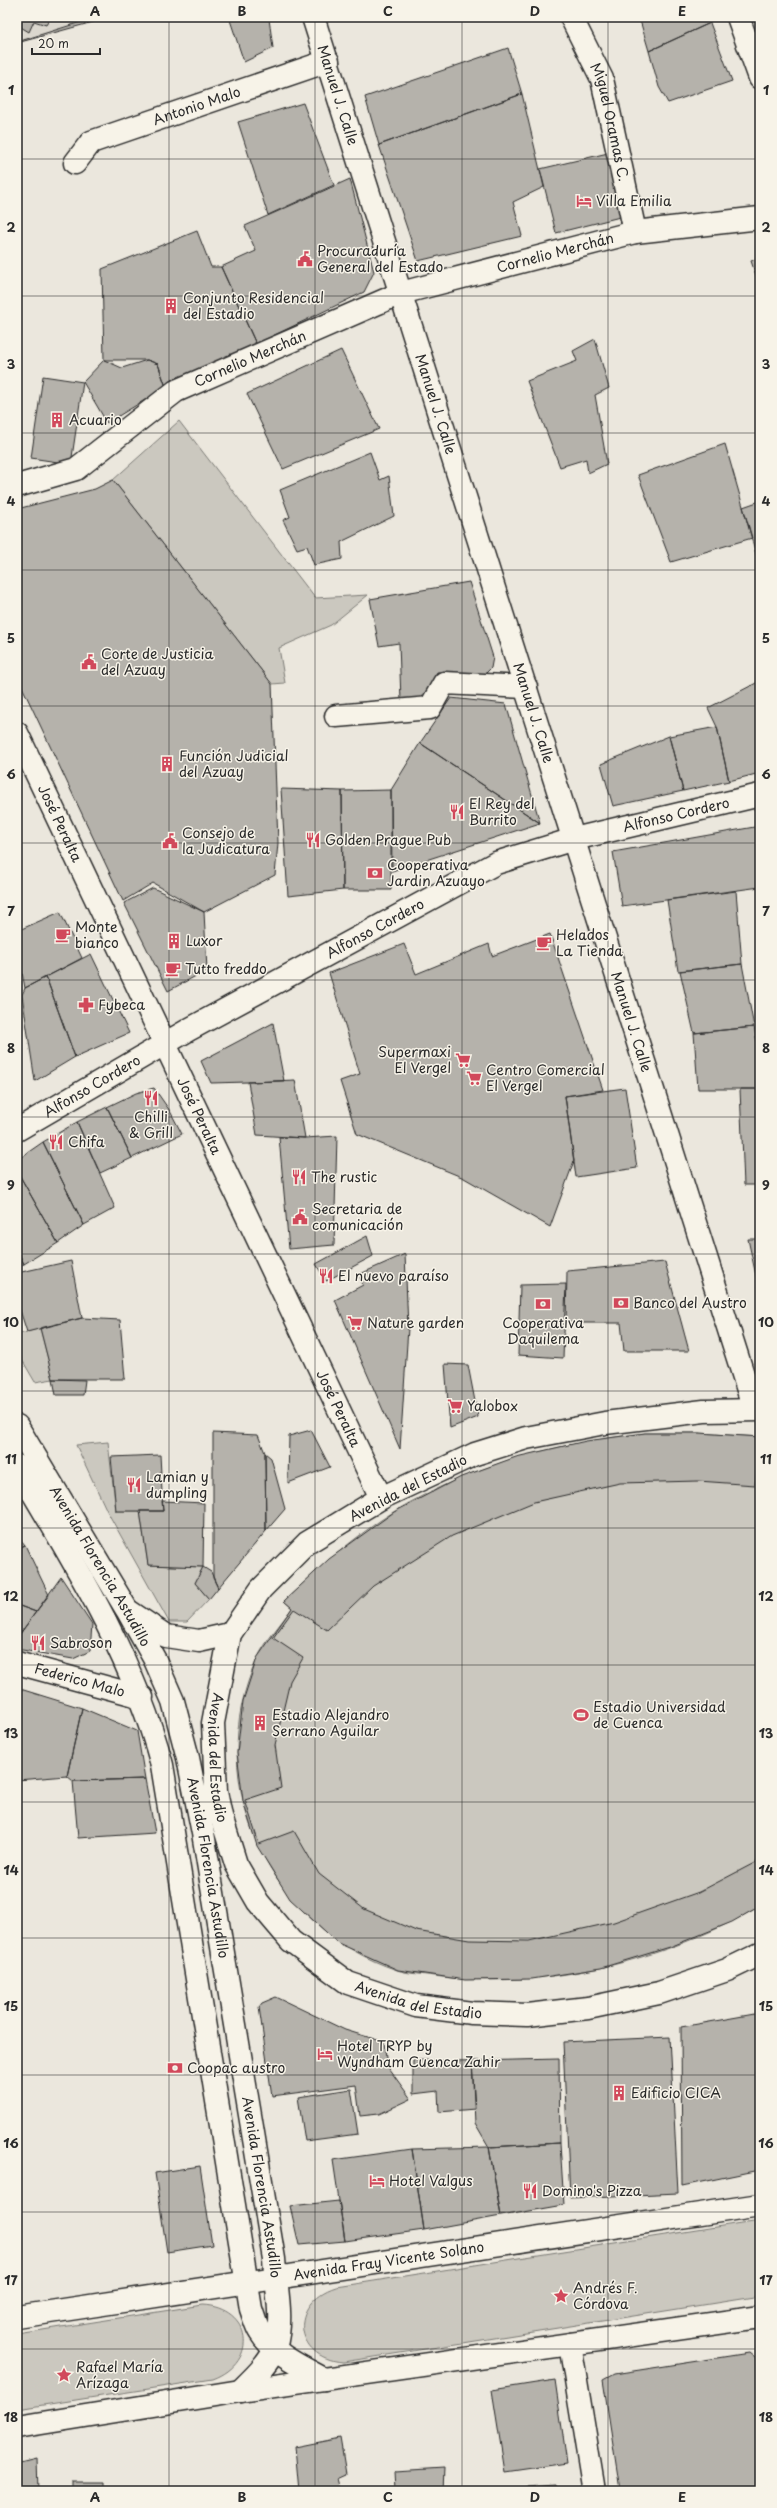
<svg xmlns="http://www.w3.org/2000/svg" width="777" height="2508" viewBox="0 0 777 2508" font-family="'Playpen Sans',sans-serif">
<rect width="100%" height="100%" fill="#ebe7dd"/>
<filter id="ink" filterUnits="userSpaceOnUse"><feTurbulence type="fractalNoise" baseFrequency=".025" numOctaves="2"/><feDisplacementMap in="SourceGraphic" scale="8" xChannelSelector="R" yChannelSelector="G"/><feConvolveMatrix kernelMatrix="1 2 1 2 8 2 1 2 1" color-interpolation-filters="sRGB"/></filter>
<g filter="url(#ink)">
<path fill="#dbd7ce" d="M17,17H97L17,42Z"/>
<path fill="#cbc8bf" stroke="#7b7a75" d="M179,421L315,598L368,595L331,625L279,648L285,683L272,684L113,480Z
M40,1328L53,1379L35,1382L17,1351V1335Z
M645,1433H699L760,1437V1906C666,1961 543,1991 434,1976C422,1974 409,1974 397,1970C271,1929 200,1782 257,1659C265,1641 281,1624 292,1608L284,1601C319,1569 354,1536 395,1511C474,1464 554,1444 645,1433Z
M108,1442L116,1511H140L148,1565L203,1567L195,1583L209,1599L187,1622H169L107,1511L76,1445Z
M760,2220V2296L343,2362C293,2358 288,2302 336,2287Z
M202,2305C252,2307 260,2362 213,2379L17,2409V2334Z"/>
<path fill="#b5b2ab" stroke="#2b2b2b" d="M17,17H51L46,25L34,21L29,32L19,26L17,29Z
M97,17H111L17,43V42Z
M238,17H272L269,19L273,48L244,62L230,20Z
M639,17H708L710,23L649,51Z
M710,23L732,81L668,103L659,87L649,51Z
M508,48L522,94L379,145L365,97Z
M522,94L544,187L513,202L522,236L418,261L379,145Z
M303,103L334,185L268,215L238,122Z
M608,153L624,216L556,233L540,169Z
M350,179L374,272L364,292L256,344L221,267L256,251L245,226Z
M197,231L211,267H221L256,344L166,387L158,364L147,360H104L102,269Z
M760,257V283L759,284L751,261Z
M595,339L609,388L595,395L607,464L588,473L586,459L560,467L527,381L577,361L573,351Z
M341,350L379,429L283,469L247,394Z
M104,360L122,368L147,360L158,364L166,387L107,423L83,382Z
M43,376L83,382L71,464L31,458Z
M725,444L752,538L671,562L638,475Z
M370,452L380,480L389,476L394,516L341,542L342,559L314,565L307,546L297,549L283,520L290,517L280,490Z
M113,480L272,684L278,843L275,875L204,912L153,883L123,901L17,676V509L95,489Z
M760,501V565H759L743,507Z
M469,582L493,657L491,668L484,675L437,672L425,697L401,701L399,643L379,646L370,599Z
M760,681V773L729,781L717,727L708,708Z
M451,698L506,704L540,823L420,743Z
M717,727L729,781L683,791L669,736Z
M669,736L683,791L613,806L601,764Z
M420,743L540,823L392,871L391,790Z
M281,789L342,791L343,890L288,896Z
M391,790V890H343L342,791Z
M760,826V887L622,906L613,852Z
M153,888L204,912L207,970L168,991L124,903Z
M736,891L742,964L678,971L667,900Z
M60,912L82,958L25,988L17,947V931Z
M550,934L603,1090L565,1096L574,1161L550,1227L464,1178L357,1134L340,1081L360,1074L329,973L404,944L416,974L489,944L492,956Z
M91,954L129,1033L75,1057L46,977Z
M742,964L754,1027L694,1033L680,971Z
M46,977L75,1057L35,1081L22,995L25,988Z
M273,1023L284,1081L211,1083L201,1061Z
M754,1027L760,1058V1089H698L694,1033Z
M295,1080L305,1138L257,1135L248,1082Z
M154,1088L170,1111L182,1134L132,1158L107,1107L136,1093Z
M625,1088L637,1168L576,1177L565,1096Z
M740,1089H760V1185H744Z
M107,1107L132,1158L100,1173L77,1122Z
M77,1122L115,1208L84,1225L43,1142Z
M337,1136L334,1245L289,1249L279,1137L305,1138Z
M43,1142L84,1225L58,1243L17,1171V1160Z
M17,1171L58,1243L24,1264L17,1250Z
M367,1236L373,1256L326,1281L316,1264Z
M748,1239H760V1294Z
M17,1250L24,1264L17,1269Z
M405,1254L408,1328L400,1449L335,1300L363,1285L358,1275Z
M71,1261L82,1318L27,1332L17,1301V1273Z
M665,1262L689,1351H624L621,1323H566L567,1271Z
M566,1284L563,1358L518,1355L520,1285Z
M82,1318L120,1320L125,1379H53L40,1328Z
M445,1364L468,1365L478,1417L450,1428Z
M53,1379L85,1380L83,1395H56Z
M311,1430L330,1467L288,1483L289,1436Z
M213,1433L258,1435L265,1453L266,1531L218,1588L213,1578Z
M645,1433H699L760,1437L755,1485L698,1481L620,1483L534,1502L452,1536L373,1586L327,1630L294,1609L273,1638L303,1658L290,1681L275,1745L281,1788L245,1800L259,1844L294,1831L319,1874L364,1909L416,1931L469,1940L529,1941L614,1922L699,1892L760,1860V1906L732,1922L670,1947L601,1968L532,1979L465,1980L398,1970L338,1943L290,1899L257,1846L243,1801L237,1753L243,1701L257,1658L292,1608L284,1601L329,1559L394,1512L461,1477L516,1457L586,1441Z
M265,1453L271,1458L285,1509L266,1531Z
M160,1455L163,1511H116L111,1457Z
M162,1501L204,1503L203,1567L148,1565L140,1511H163Z
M17,1535L25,1545L17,1549Z
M25,1545L49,1595L36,1612L17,1605V1549Z
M203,1567L211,1572L218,1588L209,1599L195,1583Z
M61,1577L92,1624L90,1651L73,1659L17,1649V1638Z
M17,1605L36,1612L17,1638Z
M17,1688L82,1708L67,1776L17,1780Z
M82,1708L137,1731L145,1779L73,1781L67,1776Z
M145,1779L155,1833L78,1838L73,1781Z
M276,1997L345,2030L384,2042L387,2066L411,2099L379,2114L360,2116L356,2085L272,2096L259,2007L262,2003Z
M760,2013V2170L682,2186L681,2027Z
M670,2037L678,2193L570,2198L563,2042Z
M559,2059L560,2143L489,2147L475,2123L472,2061Z
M413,2060L472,2061L475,2109L439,2112L438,2091L413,2094Z
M351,2089L358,2134L305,2141L298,2097Z
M560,2143L564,2205L501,2216L489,2147Z
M489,2147L501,2216L424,2230L412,2149Z
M412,2149L424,2230L345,2241L333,2160Z
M200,2166L212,2245L167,2252L155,2173Z
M339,2201L345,2241L299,2245L290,2206Z
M749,2353L760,2362V2491H620L603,2380L614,2374Z
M555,2380L567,2463L505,2472L492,2390Z
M340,2438L346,2474L337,2478L340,2491H299L295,2447Z
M37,2459L38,2491H17V2464Z
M444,2468L443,2491H395L394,2471Z
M72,2482H105V2491H72Z
M556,2485L557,2491H527L526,2487Z"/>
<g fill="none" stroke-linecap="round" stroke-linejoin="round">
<g stroke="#2b2b2b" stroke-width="25">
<g id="minor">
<path id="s1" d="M313,17L754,1409"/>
<path id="s2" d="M571,17L602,79L635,232"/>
<path d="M738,17L760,78"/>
<path id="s3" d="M75,163L91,142L328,61"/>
<path id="s4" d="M17,486L76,469L176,391L401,293L635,232L760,218"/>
<path d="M336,716L430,708L444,683L526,687"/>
<path id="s5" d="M17,733L381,1498"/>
<path id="s6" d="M17,1130L190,1029L496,863L574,839L760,795"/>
<path id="s7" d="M17,1663L142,1697"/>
<path d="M570,2344L594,2491"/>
</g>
</g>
<g stroke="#2b2b2b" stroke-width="25">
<g id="major">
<path id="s8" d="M760,1410L704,1411L605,1423L526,1438L475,1454L381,1498L307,1543L261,1589L230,1634L213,1723L216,1792L221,1816L236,1864L258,1902L291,1941L348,1983L416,2006L472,2013L527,2015L588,2008L659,1993L727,1970L760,1954"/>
<path id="s9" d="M17,1426L127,1610L155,1660L173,1701L188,1758L203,1833L274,2259C276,2288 284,2319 275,2348C269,2364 252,2379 240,2391"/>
<path d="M17,1466C74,1562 133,1656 162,1765L251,2309C254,2317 256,2326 260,2332C274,2355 302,2367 324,2379"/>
<path d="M130,1612L166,1636L199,1641L230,1634"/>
<path id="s10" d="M17,2317L760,2205"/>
<path d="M17,2427L240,2391L760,2317"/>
</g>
</g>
<use href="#minor" stroke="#f7f3e8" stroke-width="22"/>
<use href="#major" stroke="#f7f3e8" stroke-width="22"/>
</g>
</g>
<path fill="none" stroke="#2b2b2b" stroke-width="1" stroke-opacity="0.55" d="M169,17V2491M315,17V2491M462,17V2491M608,17V2491M17,159H760M17,296H760M17,433H760M17,570H760M17,706H760M17,843H760M17,980H760M17,1117H760M17,1254H760M17,1391H760M17,1528H760M17,1665H760M17,1802H760M17,1938H760M17,2075H760M17,2212H760M17,2349H760"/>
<defs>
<g id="hotel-bare" transform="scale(1.2)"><path d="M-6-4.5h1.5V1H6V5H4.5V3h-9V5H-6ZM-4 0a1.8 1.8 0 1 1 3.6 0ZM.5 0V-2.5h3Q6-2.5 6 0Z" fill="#d1495b" stroke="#f7f3e8" stroke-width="2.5" paint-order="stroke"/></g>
<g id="civic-bare" transform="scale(1.2)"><path d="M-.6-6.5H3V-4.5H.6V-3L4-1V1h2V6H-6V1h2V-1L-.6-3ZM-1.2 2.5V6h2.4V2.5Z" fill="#d1495b" stroke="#f7f3e8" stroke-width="2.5" paint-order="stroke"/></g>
<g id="building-bare" transform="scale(1.2)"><path d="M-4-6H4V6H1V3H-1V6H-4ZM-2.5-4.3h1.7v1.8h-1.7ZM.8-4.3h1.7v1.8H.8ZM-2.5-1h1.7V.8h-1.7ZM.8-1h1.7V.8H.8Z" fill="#d1495b" stroke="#f7f3e8" stroke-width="2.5" paint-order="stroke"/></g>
<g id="restaurant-bare" transform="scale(1.2)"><path d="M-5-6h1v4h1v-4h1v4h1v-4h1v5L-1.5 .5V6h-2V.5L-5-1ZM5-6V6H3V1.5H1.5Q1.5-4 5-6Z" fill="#d1495b" stroke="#f7f3e8" stroke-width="2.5" paint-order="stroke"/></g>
<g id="bank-bare" transform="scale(1.2)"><path d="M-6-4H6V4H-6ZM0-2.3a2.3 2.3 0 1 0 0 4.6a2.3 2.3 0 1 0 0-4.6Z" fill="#d1495b" stroke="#f7f3e8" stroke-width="2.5" paint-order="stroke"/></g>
<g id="cafe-bare" transform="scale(1.2)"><path d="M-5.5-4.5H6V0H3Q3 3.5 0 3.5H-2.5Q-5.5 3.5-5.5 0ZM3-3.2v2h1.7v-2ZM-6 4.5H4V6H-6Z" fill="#d1495b" stroke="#f7f3e8" stroke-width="2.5" paint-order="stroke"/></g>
<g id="pharmacy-bare" transform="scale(1.2)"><path d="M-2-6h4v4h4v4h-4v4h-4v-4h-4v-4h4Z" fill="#d1495b" stroke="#f7f3e8" stroke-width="2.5" paint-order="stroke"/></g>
<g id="supermarket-bare" transform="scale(1.2)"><path d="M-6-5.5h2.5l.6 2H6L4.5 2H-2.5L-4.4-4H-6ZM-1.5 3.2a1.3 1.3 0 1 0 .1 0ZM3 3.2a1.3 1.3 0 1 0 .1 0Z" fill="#d1495b" stroke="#f7f3e8" stroke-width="2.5" paint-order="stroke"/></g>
<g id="stadium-bare" transform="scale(1.2)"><path d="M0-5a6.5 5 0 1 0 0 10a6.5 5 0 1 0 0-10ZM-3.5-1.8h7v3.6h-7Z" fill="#d1495b" stroke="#f7f3e8" stroke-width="2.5" paint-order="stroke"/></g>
<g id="sight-bare" transform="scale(1.2)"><path d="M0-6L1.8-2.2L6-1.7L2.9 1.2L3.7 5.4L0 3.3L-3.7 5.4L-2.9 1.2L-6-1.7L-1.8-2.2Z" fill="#d1495b" stroke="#f7f3e8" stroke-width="2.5" paint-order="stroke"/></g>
</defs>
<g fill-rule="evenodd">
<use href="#hotel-bare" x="584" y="201"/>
<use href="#civic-bare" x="305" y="259"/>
<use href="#building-bare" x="171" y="306"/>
<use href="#building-bare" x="57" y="420"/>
<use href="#civic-bare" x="89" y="662"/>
<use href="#building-bare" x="167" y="764"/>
<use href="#restaurant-bare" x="457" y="812"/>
<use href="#restaurant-bare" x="313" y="840"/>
<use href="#civic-bare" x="170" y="841"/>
<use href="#bank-bare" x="375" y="873"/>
<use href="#cafe-bare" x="63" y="935"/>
<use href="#building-bare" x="174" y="941"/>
<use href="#cafe-bare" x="544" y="943"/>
<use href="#cafe-bare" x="173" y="969"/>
<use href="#pharmacy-bare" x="86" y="1005"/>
<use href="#supermarket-bare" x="463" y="1060"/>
<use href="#supermarket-bare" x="474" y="1078"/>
<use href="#restaurant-bare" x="151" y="1098"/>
<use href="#restaurant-bare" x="56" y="1142"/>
<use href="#restaurant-bare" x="299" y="1177"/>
<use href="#civic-bare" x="300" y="1217"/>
<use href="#restaurant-bare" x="326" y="1276"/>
<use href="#bank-bare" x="621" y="1303"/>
<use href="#bank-bare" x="543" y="1304"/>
<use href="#supermarket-bare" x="355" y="1323"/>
<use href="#supermarket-bare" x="455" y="1406"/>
<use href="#restaurant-bare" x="134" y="1485"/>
<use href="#restaurant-bare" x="38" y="1643"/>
<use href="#stadium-bare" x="581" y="1715"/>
<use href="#building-bare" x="260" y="1723"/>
<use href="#hotel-bare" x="325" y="2054"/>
<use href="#bank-bare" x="175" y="2068"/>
<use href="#building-bare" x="619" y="2093"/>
<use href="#hotel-bare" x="377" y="2181"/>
<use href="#restaurant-bare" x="530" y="2191"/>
<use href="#sight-bare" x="561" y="2296"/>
<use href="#sight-bare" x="64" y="2375"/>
</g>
<g text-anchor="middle" stroke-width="3" stroke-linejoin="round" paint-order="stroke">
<g font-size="14" fill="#2b2b2b" stroke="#f7f3e8">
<text dy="5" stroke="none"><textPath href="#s1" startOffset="82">Manuel J. Calle</textPath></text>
<text dy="5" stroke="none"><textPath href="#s3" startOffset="138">Antonio Malo</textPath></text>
<text dy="5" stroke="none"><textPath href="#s2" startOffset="113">Miguel Oramas C.</textPath></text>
<text dy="5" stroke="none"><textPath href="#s4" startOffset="593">Cornelio Merchán</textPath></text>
<text dy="5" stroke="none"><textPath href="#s4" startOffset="269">Cornelio Merchán</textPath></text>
<text dy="5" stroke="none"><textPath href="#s1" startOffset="406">Manuel J. Calle</textPath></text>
<text dy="5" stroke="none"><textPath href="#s1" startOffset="730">Manuel J. Calle</textPath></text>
<text dy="5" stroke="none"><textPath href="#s6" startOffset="735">Alfonso Cordero</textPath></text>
<text dy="5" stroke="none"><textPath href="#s5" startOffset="100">José Peralta</textPath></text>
<text dy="5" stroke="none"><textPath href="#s6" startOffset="411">Alfonso Cordero</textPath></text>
<text dy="5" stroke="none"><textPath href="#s1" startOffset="1054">Manuel J. Calle</textPath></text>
<text dy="5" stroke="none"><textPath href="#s6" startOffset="87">Alfonso Cordero</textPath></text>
<text dy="5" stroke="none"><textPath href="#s5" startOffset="424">José Peralta</textPath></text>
<text dy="5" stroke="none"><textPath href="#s5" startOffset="748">José Peralta</textPath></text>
<text transform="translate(408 1488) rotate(-27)" y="5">Avenida del Estadio</text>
<text dy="5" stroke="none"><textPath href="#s9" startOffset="163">Avenida Florencia Astudillo</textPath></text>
<text dy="5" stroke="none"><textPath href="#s7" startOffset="65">Federico Malo</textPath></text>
<text dy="5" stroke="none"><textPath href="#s8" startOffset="725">Avenida del Estadio</textPath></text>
<text dy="5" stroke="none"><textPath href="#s9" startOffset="487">Avenida Florencia Astudillo</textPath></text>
<text dy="5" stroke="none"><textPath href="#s8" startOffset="1073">Avenida del Estadio</textPath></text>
<text dy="5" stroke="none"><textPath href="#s9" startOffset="811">Avenida Florencia Astudillo</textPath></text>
<text dy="5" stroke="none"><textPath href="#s10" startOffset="376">Avenida Fray Vicente Solano</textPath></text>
</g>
<g font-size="14" fill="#2b2b2b" stroke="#f7f3e8" text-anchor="start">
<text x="596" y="206">Villa Emilia</text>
<text x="317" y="256">Procuraduría<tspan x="317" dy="16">General del Estado</tspan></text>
<text x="183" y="303">Conjunto Residencial<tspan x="183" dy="16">del Estadio</tspan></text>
<text x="69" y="425">Acuario</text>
<text x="101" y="659">Corte de Justicia<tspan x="101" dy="16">del Azuay</tspan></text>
<text x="179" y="761">Función Judicial<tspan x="179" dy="16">del Azuay</tspan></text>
<text x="469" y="809">El Rey del<tspan x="469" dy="16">Burrito</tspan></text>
<text x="182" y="838">Consejo de<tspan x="182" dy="16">la Judicatura</tspan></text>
<text x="325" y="845">Golden Prague Pub</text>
<text x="387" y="870">Cooperativa<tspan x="387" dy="16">Jardin Azuayo</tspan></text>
<text x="75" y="932">Monte<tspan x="75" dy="16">bianco</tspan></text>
<text x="556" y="940">Helados<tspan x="556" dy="16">La Tienda</tspan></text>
<text x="186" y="946">Luxor</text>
<text x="185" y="974">Tutto freddo</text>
<text x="98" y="1010">Fybeca</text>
<text x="451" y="1057" text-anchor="end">Supermaxi<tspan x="451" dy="16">El Vergel</tspan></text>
<text x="486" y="1075">Centro Comercial<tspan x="486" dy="16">El Vergel</tspan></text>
<text x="151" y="1122" text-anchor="middle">Chilli<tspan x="151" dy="16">&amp; Grill</tspan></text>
<text x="68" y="1147">Chifa</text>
<text x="311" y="1182">The rustic</text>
<text x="312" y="1214">Secretaria de<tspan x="312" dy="16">comunicación</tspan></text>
<text x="338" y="1281">El nuevo paraíso</text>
<text x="633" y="1308">Banco del Austro</text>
<text x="367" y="1328">Nature garden</text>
<text x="543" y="1328" text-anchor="middle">Cooperativa<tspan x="543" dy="16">Daquilema</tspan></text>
<text x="467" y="1411">Yalobox</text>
<text x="146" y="1482">Lamian y<tspan x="146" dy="16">dumpling</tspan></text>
<text x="50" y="1648">Sabroson</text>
<text x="593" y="1712">Estadio Universidad<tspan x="593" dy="16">de Cuenca</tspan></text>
<text x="272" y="1720">Estadio Alejandro<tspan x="272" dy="16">Serrano Aguilar</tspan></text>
<text x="337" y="2051">Hotel TRYP by<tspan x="337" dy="16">Wyndham Cuenca Zahir</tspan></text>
<text x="187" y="2073">Coopac austro</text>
<text x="631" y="2098">Edificio CICA</text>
<text x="389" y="2186">Hotel Valgus</text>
<text x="542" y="2196">Domino's Pizza</text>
<text x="573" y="2293">Andrés F.<tspan x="573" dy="16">Córdova</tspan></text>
<text x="76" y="2372">Rafael María<tspan x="76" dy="16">Arízaga</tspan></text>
</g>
</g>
<rect width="777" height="2508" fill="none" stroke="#f7f3e8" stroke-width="44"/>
<path d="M32 48v6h68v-6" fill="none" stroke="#2b2b2b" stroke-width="2"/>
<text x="38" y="48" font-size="12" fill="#2b2b2b" stroke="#f7f3e8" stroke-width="3" paint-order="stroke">20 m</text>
<rect x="22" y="22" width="733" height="2464" fill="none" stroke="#2b2b2b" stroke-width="1.5"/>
<g font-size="13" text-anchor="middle" font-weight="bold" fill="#2b2b2b">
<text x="95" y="16">A</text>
<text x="242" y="16">B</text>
<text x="388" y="16">C</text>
<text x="535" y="16">D</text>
<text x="682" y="16">E</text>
<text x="11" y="95">1</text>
<text x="766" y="95">1</text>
<text x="11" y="232">2</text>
<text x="766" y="232">2</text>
<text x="11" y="369">3</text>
<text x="766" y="369">3</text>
<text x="11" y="506">4</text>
<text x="766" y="506">4</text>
<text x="11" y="643">5</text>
<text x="766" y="643">5</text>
<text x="11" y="779">6</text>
<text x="766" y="779">6</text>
<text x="11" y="916">7</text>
<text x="766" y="916">7</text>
<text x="11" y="1053">8</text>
<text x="766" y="1053">8</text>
<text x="11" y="1190">9</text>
<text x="766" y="1190">9</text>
<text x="11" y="1327">10</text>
<text x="766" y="1327">10</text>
<text x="11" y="1464">11</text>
<text x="766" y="1464">11</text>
<text x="11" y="1601">12</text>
<text x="766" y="1601">12</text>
<text x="11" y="1738">13</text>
<text x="766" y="1738">13</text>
<text x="11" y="1875">14</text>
<text x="766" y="1875">14</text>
<text x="11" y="2011">15</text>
<text x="766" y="2011">15</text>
<text x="11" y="2148">16</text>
<text x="766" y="2148">16</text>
<text x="11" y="2285">17</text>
<text x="766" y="2285">17</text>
<text x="11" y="2422">18</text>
<text x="766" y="2422">18</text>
<text x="95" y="2502">A</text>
<text x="242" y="2502">B</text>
<text x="388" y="2502">C</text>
<text x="535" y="2502">D</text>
<text x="682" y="2502">E</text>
</g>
</svg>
